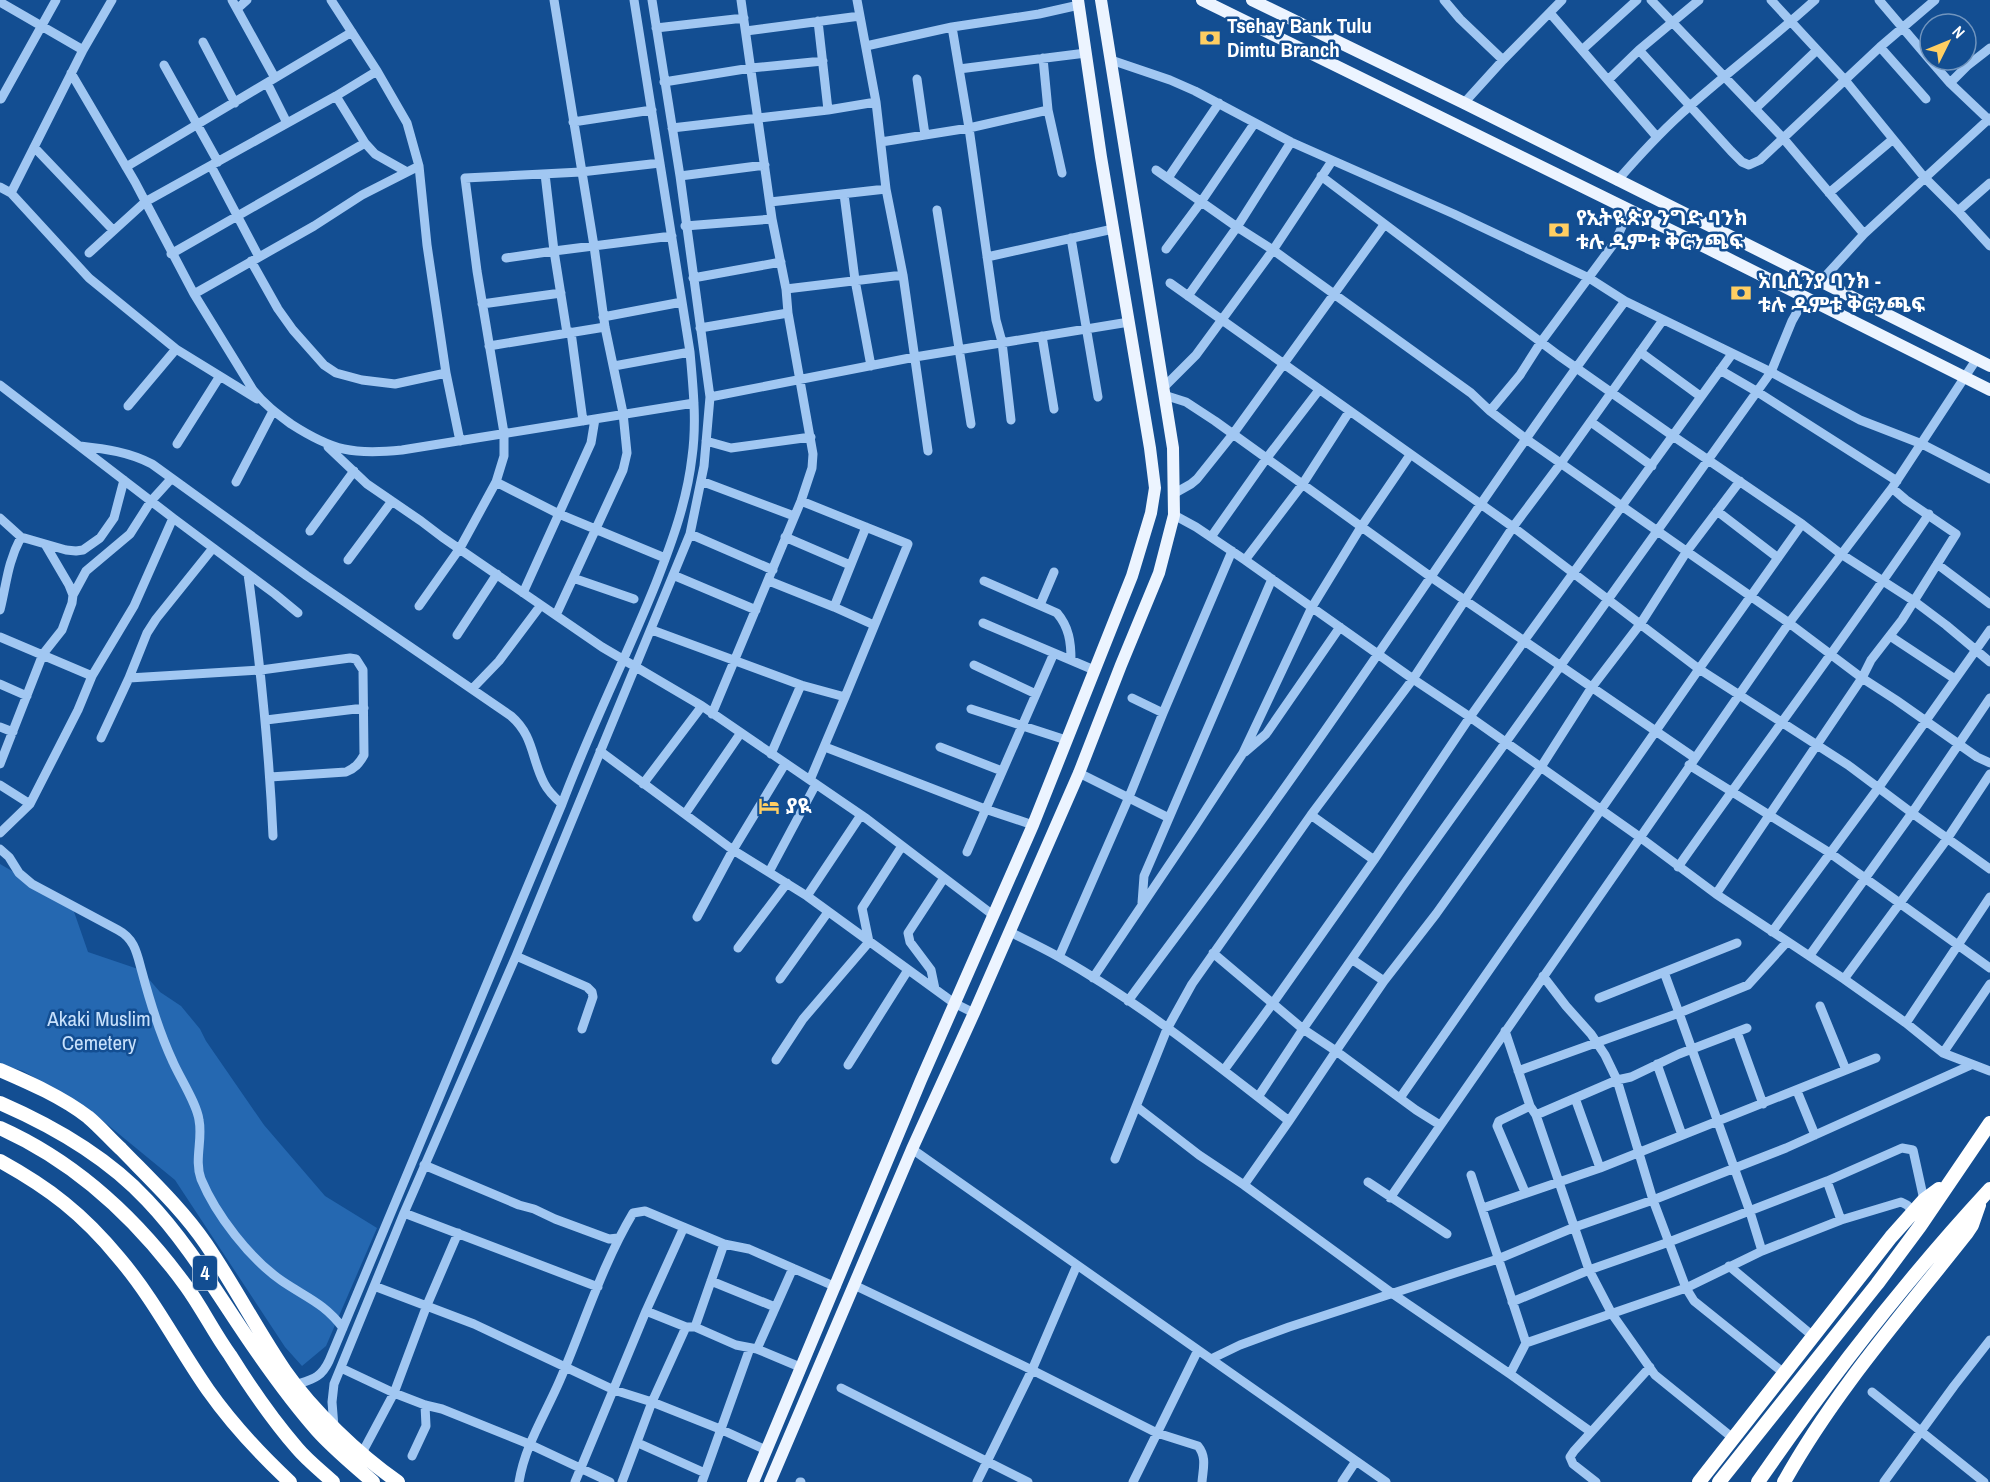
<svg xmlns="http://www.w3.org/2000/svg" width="1990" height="1482" viewBox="0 0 1990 1482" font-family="'Archivo Narrow','Noto Sans Ethiopic',sans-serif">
<rect width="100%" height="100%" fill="#134e92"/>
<path fill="#2568b1" d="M0,864L72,906L88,952L141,970L160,992L181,1006L200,1029L206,1041L264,1125L325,1196L377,1228L326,1346L302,1366L285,1347L175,1180L86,1107L23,1071L0,1064Z"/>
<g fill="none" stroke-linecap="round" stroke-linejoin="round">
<path stroke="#a1c7f2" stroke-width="9" d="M232,0L275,78
M331,0L377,71L407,123L419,166L427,245L446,373L460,441
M554,0L594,246L605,327L623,413L627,453L623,470L556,615
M857,0L876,102L886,189L903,275L928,451
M1444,0L1460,19L1503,60
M1651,0L1783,138L1864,234
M1771,0L1845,80L1924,177L1958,211L1990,246
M1879,0L1930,60
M0,2L83,50
M237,9L247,0
M1550,13L1657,137
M818,21L828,110
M952,27L969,128L996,320L1002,342L1011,420
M656,28L744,18
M746,31L860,16
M203,42L235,103
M866,46L952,27L1039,14L1079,5
M1880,47L1926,99
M1583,49L1637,0
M1639,50L1731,151L1742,162L1749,165L1760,160L1880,47L1935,0
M1043,58L1048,110L1062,173
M1111,60L1170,80L1195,91L1291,142L1454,214L1589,278L1625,301L1771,372L1860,420L1922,444L1990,479
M1930,60L1950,83L1990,121
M164,65L218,162
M959,69L1086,53
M71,73L135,182L194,294L253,390C264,404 276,413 291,424C333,451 353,455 402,450L694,403
M917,79L925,135
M1608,80L1639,50L1699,0
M664,82L751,68L823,61
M267,83L287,123
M1950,83L1967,66L1990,48
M336,96L365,143L375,154L407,172
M1,99L56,0
M1464,103L1503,60L1562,0
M1755,109L1817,50
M573,122L652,110
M672,128L828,110L876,102
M881,142L969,128L1048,110
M34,147L113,230
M211,166L259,257
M126,167L352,32
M1156,170L1237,227L1273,250L1471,393L1490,411L1526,439L1789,623L1862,678L1871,660L1902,620L1956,534L1906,500L1892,488
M545,174L554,251L672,236
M680,176L765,165
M1321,176L1558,355L1673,436L1802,524L1841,554L1914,601L1946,625L1990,662
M1168,178L1219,103
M1617,181C1637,158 1658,135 1681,114C1724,75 1771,40 1815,0
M0,187L11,193L89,278L176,349L257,399
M11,193L83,50L112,0
M1829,193L1892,140
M844,194L855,280L871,366
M770,202L886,189
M937,210L971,424
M1958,211L1990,183
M685,226L772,219
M1071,238L1098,397
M1166,249L1201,202L1254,124
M89,253L145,202L336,96L377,71
M171,254L365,143
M987,257L1113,229
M506,258L554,251L567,333
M251,261L278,309L293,330L324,365L336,373L362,380L395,384L446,373
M693,278L781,262
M1820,282L1864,234L1990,118
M1170,283L1513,527L1699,669L1848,765L1912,813L1990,869
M786,289L903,275
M194,294L314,226L362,195L419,166
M1188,296L1237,227L1291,142
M482,304L561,293
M603,317L682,302
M700,328L788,313
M571,332L583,421
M1042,336L1054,409
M489,346L605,327
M1640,352L1700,396
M614,366L690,352
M1720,370L1756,391L1897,481
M0,385L173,518L134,606L92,676L78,710L30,804L0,833
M1163,388L1196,355L1273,250L1332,161
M1164,395L1186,402L1215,421L1431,577L1695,758
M710,397L915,357L1129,322
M128,406L176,349
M1490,411L1520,375L1541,342L1615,242L1629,211
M1591,422L1652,466
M706,441L731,448L811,437
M177,444L220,376
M80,446C106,449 129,452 152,464L307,576L511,716C534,736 531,758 544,783C548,791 555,798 562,804
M328,447L367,484L421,521L442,537L602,647L702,706L810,780L867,819L993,915
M701,481L794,516
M236,482L273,411
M496,482L559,514L665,558
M1175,493L1191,484L1197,479L1233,434L1384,225
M1717,511L1778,558
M1174,515L1196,527L1245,560L1413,679L1470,717L1641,838L1716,894L1844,979L1906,1023L1943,1053L1990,1071
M0,518L21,537L66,550L76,551L83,550L100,538L114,518L124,480
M173,518L275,594L298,613
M310,531L354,471
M690,534L773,570
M785,537L850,565
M1211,537L1266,459L1319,390
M348,560L392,501
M1245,560L1302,485L1349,412
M1937,564L1990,604
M248,574C260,661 269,748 273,836
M673,575L756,610
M573,578L634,599
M769,581L834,607L874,625
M984,581L1057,613C1069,627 1071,642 1071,660
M523,593L591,443L595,419
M73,595L86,571L130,534L151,501L171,479
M1040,605L1054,572
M419,606L460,548L496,482L504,456V433L477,271L465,178L581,172L660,163
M834,607L866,527
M0,610C7,582 7,564 21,537
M983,623L1094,670
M652,630L801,685L845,697L908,544L801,501
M457,635L497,574
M1890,636L1955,679
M0,637L92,676
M974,665L1036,694
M129,678L261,670L350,658L356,659L363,670L364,755C359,764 355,768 346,772L270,777
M0,684L27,696
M472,689L499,661L541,605
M1132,698L1163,713
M971,709L1066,740
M712,714L801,501L812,468L813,454L788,313L786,289L772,219L741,0
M266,720L364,708
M0,727L13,732
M101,738L129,678L147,633L156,619L213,548
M825,747L985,809L1033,825
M940,747L1002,771
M600,751L733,850L807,896L954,1003L974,1013
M1245,752L1266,734L1340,627
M771,754L801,685
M0,764L43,654L62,630L72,603L73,595L69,585L45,544
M1689,765L1830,853L1990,968
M1079,773L1169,818L1272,579
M810,780L845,697
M643,784L702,706
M0,785L30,804
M685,814L740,734
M1311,815L1374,860
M0,849L9,857L19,873L32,884L118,930C135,939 137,954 142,972C150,1002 160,1034 173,1062C180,1078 197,1104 199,1120C203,1139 194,1160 201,1179C216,1215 250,1259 282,1281C307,1298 324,1303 343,1328
M967,852L1054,653
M1678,867C1761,749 1848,634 1929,514
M769,872L816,784
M1716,894L1862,678L1896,700L1977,757L1990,763
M807,896L861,815
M1142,903L1144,876L1169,818
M697,917L733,850L785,764
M1010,932C1026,940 1043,948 1059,957C1141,1003 1215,1064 1289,1121
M1772,932L1879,787L1990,630
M738,948L787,883
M1213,953L1303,1029L1336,1051L1289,1121L1244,1185
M1810,955L1912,813L1990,698
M516,956L587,987L592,992L593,997L582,1029
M1059,957L1129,797L1163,713L1232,551
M1353,960L1384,981
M1543,976L1566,1006L1591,1034L1605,1055L1617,1080L1653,1200L1686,1288L1694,1301L1785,1374
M1093,978L1194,828L1243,753L1312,607L1361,527L1410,455
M780,979L828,912
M1844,979L1947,839L1990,774
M935,989L931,970L910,942L908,933L944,878
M1599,998L1737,943
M1128,1001C1177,934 1228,868 1276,800C1394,635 1504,464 1625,301
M1820,1006L1846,1070
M1906,1023L1990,897
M1505,1031L1530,1106L1536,1115L1589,1270L1612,1314L1655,1375L1734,1439
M1737,1032L1763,1104
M1943,1053L1990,984
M776,1060L803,1019L869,942L862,908L902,846
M1657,1064L1682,1135
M848,1065L908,970
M1224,1070L1273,1003L1374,860L1470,717L1524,641L1732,354
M1518,1071L1679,1013L1664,972
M1797,1091L1815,1135
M1258,1097L1303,1029L1402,887L1771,372L1792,321L1805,298
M1400,1098L1699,669L1802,524
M1575,1098L1600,1168
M1137,1107L1199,1155L1244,1185L1393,1294L1510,1374L1591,1432
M1536,1115L1617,1080L1631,1077L1679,1054L1747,1028
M1440,1125L1416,1110L1336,1051L1384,981L1436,914L1541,767L1592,687L1641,623L1687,551L1740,481
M912,1149L1386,1482
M1115,1159L1167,1029L1192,984L1311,815L1413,679L1513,527L1561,463L1663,320
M424,1165L519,1205L534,1209L555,1219L609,1239L618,1238
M1471,1175L1526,1343
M1827,1181L1841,1220
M1368,1182L1447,1234
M1525,1192L1497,1126L1499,1121L1530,1106
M1390,1198L1789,623L1892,488L1976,360
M1483,1208L1600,1168L1876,1058
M404,1213L598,1287
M1762,1251L1750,1212L1679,1013L1748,985L1787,942
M1729,1266L1814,1337
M711,1281L775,1307
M854,1285L1032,1370L1157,1433L1198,1446C1207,1457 1203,1469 1202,1482
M374,1286L474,1324L614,1390L652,1402L720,1429L766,1450
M1512,1302L1589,1270L1669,1242L1827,1181L1902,1148L1913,1150L1924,1200
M646,1311L686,1327H695L736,1345L757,1349L800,1367
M695,1327L724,1244
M757,1349L793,1268
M1211,1359L1240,1345L1289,1327L1498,1259L1575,1227L1653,1200L1786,1148L1971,1065
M341,1368L394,1393L425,1405L442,1409L529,1444L610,1482
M1510,1374L1526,1343L1686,1288L1762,1251L1841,1220L1901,1202L1907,1205L1914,1212
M295,1385C313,1379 321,1378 329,1361L562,804C590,729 626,658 656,583C672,542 687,501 692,457C697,422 693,387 690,352L634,0
M841,1388L1028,1482
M1872,1392L1984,1482
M334,1427L332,1402L334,1384L404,1213L516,956L690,534L704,466L710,397L680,176L652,0
M638,1443L705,1473
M362,1453L394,1393L427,1305L458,1233
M412,1456L426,1426L425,1405
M519,1482C525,1445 545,1415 560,1380C584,1324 602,1265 633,1213L645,1211L724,1244L749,1249L836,1287
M575,1482L646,1311L684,1227
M622,1482L652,1402L686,1327
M702,1482L750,1348
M800,1482H801
M977,1482L1032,1370L1077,1265
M1133,1482L1198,1350
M1342,1482L1356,1461
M1596,1482L1573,1464L1570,1457L1574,1451L1650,1367
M1884,1482L1954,1386L1990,1340"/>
<path stroke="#ecf4ff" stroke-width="12" d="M1202,0L1715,252L1990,390
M1252,0L1464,103L1990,366
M753,1482L921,1080L1033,825L1132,576L1151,513L1155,488L1150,448L1101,157L1078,0
M770,1482L912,1149L974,1013L1079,773L1121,665L1159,573L1174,515L1173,448L1101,0"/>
<path stroke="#fff" stroke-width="14" d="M0,1070C30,1083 62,1097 88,1117C100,1127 110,1139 121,1149C150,1179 182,1209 206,1244C234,1285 257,1330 285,1371C312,1410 359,1455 398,1482
M0,1103C53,1126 107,1157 147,1200C189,1244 219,1297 253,1346C273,1375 294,1404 317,1430C334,1449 354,1465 373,1482
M0,1128C76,1162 137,1219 186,1286C202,1308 214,1333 230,1355C250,1387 272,1419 297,1448C307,1460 321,1471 333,1482
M0,1161C49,1188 83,1214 119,1258C154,1299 178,1347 208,1390C232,1424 260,1454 290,1482
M1699,1482L1891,1237L1924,1200L1939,1189
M1719,1482L1877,1284L1920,1226L1990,1123
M1758,1482C1829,1379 1905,1281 1990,1189
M1784,1482C1834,1392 1903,1314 1966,1234L1972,1225L1979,1205"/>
</g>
<defs>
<g id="bank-bare" transform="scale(1.62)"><path d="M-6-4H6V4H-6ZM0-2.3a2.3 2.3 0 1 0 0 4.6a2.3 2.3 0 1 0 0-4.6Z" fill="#ffce62" stroke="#134e92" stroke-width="2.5" paint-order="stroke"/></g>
<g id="hotel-bare" transform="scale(1.62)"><path d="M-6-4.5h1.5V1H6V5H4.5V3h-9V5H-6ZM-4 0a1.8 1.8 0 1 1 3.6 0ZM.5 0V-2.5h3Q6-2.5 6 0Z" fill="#ffce62" stroke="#134e92" stroke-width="2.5" paint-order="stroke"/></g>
</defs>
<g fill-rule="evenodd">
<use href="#bank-bare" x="1210" y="38"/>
<use href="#bank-bare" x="1559" y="230"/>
<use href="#bank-bare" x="1741" y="293"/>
<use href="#hotel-bare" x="769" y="806"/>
</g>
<g text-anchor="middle" stroke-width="5" stroke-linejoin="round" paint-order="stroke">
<rect fill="#134e92" stroke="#b8cade" stroke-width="1.5" x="193" y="1256" width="24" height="34" rx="4.5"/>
<g font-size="20" font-weight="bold" fill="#fff">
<text x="205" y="1280">4</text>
</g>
<g font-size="21" font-weight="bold" fill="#fff" stroke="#134e92" text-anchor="start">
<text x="1227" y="33">Tsehay Bank Tulu<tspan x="1227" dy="24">Dimtu Branch</tspan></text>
<text x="1576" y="225">የኢትዪጵያ ንግድ ባንክ<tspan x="1576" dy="24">ቱሉ ዲምቱ ቅርንጫፍ</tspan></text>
<text x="1758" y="288">አቢሲንያ ባንክ -<tspan x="1758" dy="24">ቱሉ ዲምቱ ቅርንጫፍ</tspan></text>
<text x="786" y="813">ያዪ</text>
</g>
<g font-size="21" fill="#c8e1fc" stroke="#134e92">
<text x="99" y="1026">Akaki Muslim<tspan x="99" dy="24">Cemetery</tspan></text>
</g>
</g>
<g transform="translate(1948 42) rotate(47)"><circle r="28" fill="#134e92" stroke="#7195be" stroke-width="1.5"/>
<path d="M0-4.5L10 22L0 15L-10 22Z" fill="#ffce62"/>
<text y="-9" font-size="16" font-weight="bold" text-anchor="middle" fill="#ffffff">N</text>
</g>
</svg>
